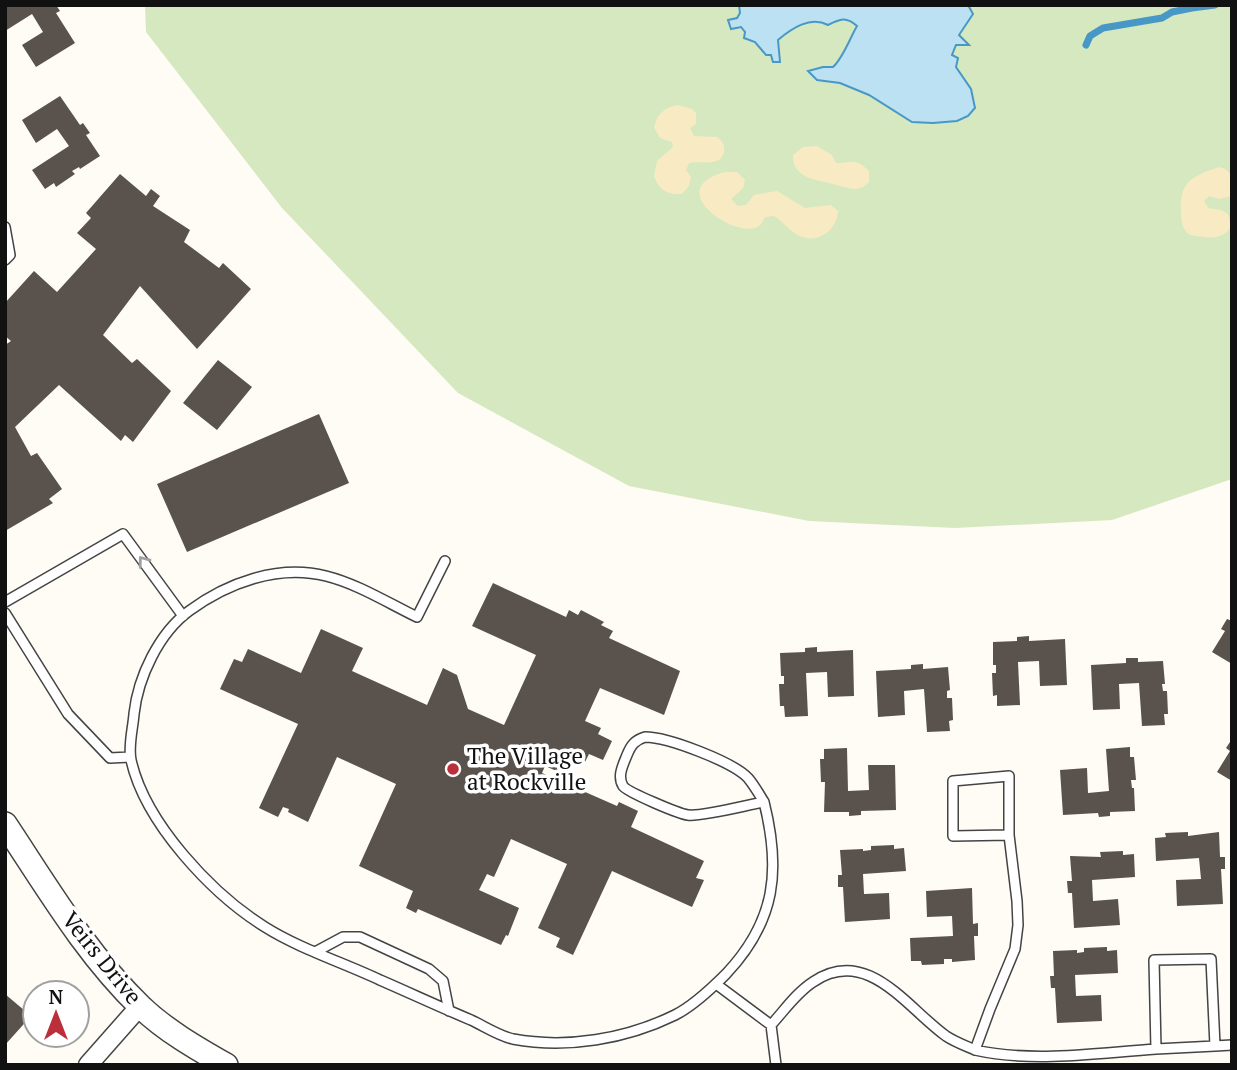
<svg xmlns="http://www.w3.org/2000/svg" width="1237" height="1070" viewBox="0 0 1237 1070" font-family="'PT Serif',serif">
<rect width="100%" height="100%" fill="#fefcf5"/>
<path fill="#d6e8bf" d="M145,5H1232V479L1112,520L955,528L809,521L629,486L458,393L282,208L146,32Z"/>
<path fill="#f8ebc4" d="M678,105L692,109L696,113V124L690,128L694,136L717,137C722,141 725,144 724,152C720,168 701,160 689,163L686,170L691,177L689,186L682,194C667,195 659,190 654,176L657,161L673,147L672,142L660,138L654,127C657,114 665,107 678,105Z
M817,146L832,155L836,163C852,163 855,157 869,171V182C858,194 847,187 833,184C816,180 792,178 793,155L803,147Z
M1219,167C1235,171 1232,182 1232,196L1219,199L1209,196L1204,201L1208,208L1221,210L1228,214L1231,227C1221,242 1205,237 1190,235C1182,229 1182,224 1181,215C1179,181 1191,177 1219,167Z
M725,172H737L745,180L743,188L731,199L738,206L746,205L754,195L777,191L805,208L831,205L838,211C837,229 820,243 802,237C791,233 784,222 774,216L765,217C764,219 762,224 759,226C737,241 660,189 725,172Z"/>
<path fill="#bce1f3" stroke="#4798c7" stroke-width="2" d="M739,5H968L973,14L959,35L969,45H956L952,55L958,58L956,67L971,89L975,108L968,116L957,121L933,123L912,122L869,95L840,83L817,80L808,71L823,67H833C843,58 850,38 857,26C846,16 840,19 828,25C810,16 792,28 778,40L780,62H773L771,55H766L755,42L744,38L745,32L741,27L731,29L728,20L737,18L740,13Z"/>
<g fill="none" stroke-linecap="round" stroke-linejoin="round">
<path stroke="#4798c7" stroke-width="7" d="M1086,45L1090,36L1103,28L1162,18L1172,12L1192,8L1215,5"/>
</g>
<path fill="#59524d" d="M5,5H56L60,11L56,13L75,43L36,67L22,45L43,32L32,14L5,31Z
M60,96L80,125L83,123L90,133L86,135L100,156L80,169L79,167L72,171L75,174L56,187L54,183L45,189L32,170L69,146L57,129L36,143L22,120Z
M120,174L146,196L151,189L160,196L153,206L190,230L184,242L219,268L223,263L251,289L197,349L140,286L103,335L132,363L137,359L171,391L133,442L125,435L121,441L59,385L15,427L31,456L37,453L62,489L49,499L53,503L5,531V345L11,341L5,336V303L34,271L57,292L96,249L77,233L91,218L86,213Z
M218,360L252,387L217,430L183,403Z
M319,414L349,483L187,552L157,484Z
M493,583L566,617L569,610L578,615L581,610L604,622L601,625L613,631L609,638L680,671L664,715L600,688L585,721L601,728L598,734L612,741L603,760L589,754L585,762L574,756L566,775L545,766L542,773L617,806L619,802L638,811L631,827L704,861L696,878L704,880L692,907L612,871L573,955L556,947L560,938L538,928L567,864L511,839L494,877L487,874L479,890L519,908L508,936L506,935L501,945L418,909L416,913L406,908L413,891L359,866L396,784L337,757L308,822L288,812L289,809L283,807L278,817L259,808L298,724L220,689L234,659L242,662L248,649L301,673L321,629L363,648L352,671L427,705L443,668L457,675L468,709L504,725L536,655L472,626Z
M1227,619L1232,621V664L1212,652L1225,631L1221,629Z
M1029,636V641L1065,639L1067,685L1040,686L1039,661L1018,662L1020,705L997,706V695L993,696L992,673H996V665H993V642L1017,641V637Z
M817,647V652L853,650L854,696L828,697L827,672L806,673L808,716L785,717L784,706H780L779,684H784V676H781L780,653L805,652V648Z
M1126,658H1138V662L1163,661L1165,684H1162L1163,691H1167L1168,714H1164L1165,725L1142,726L1139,683L1119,684L1120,709L1093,710L1091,665L1126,663Z
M923,664V669L948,667L950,690L947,691V698H952L953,720L949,721L950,731L927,732L924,689L904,691L905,715L878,717L876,671L911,669V665Z
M1232,739V781L1217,772L1230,751L1226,748Z
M1130,747V757H1134L1136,780H1131L1132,788H1134L1135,811L1110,812V816L1099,817L1098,813L1063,815L1060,770L1087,768L1088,793L1109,791L1106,749Z
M847,748L848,791L869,790L868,765H895L896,810L861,811V815L849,816V812H824L825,782H821L820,759H824V749Z
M1188,832V836L1219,832L1220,857H1225V869H1221L1223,904L1177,906L1176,880L1201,879L1199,858L1156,861L1155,838L1166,837L1165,833Z
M894,845V849L904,848L906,871L863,874L864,894L889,893L890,919L845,922L843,887H838V875H842L840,850L863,849V851L871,850V846Z
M1123,851V855L1134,854L1135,877L1092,880L1093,901L1118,899L1120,925L1074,928L1072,893H1068L1067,881H1072L1070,856L1101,857L1100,852Z
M972,888L973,924L978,923V936H974L975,960L952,962V959H944V964L922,965L921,961H911L910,938L953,936L952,916L927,917L926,891Z
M1107,947V951L1117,950L1118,973L1075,975L1076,996L1101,995L1102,1021L1057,1023L1055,988H1051L1050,976H1054L1053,951L1077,950V953L1084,952V948Z
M5,994L31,1016L5,1045Z"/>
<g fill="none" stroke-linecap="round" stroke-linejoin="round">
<g stroke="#444" stroke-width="12">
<path id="service" d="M5,227L10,255L5,260
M445,561L417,617C388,603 358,584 326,576C278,564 227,583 189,611C159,633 138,677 134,714C133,728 128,746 131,760C145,823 212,894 265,927C298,948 344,963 380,980C410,993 440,1007 471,1020C484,1026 499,1036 513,1039C567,1049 626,1039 675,1015C693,1006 712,988 726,974C776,921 781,870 764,802
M5,602L123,534L183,616
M5,613L68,714L110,758L130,757
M645,737C668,737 733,762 748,778C754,785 759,794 764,802C747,805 701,817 688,815C679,814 627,792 623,786C617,776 623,765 627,755C631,745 635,740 645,737Z
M317,951L343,937H360L429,969L443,981L449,1011
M716,984L771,1025L776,1065
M771,1025C784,1011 796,993 813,982C867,945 907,1008 946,1036C955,1042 966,1046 975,1050L990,1009L1015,949L1018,925L1017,901L1009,835V776L953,781V836L1009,835
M1215,1046L1232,1045
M975,1050C1034,1063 1096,1053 1156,1049L1154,960L1211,959L1215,1046L1156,1049"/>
</g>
<g stroke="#444" stroke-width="21">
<path id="minor" d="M88,1065L140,1006"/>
</g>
<g stroke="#444" stroke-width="26">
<path id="tertiary" d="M5,824C47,887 86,954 141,1007C165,1030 196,1048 226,1065"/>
</g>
<use href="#service" stroke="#fff" stroke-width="9"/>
<use href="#minor" stroke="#fff" stroke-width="18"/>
<use href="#tertiary" stroke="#fff" stroke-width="23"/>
</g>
<defs><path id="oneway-chevron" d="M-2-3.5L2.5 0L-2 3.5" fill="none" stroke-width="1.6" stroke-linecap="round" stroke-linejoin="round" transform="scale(1.75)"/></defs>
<use stroke="#a0a0a0" href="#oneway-chevron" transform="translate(143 561) rotate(-127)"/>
<circle fill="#bb2f3a" stroke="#fff" stroke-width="2.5" cx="453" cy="769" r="7"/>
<g text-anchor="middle" stroke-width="7" stroke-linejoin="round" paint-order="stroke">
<g font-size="23" fill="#111" stroke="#fff" text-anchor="start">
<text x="467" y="764">The Village<tspan x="467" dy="26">at Rockville</tspan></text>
</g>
<g font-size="23" fill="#111" stroke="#fff">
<text transform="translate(102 958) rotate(51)" y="8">Veirs Drive</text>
</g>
</g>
<rect width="1237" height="1070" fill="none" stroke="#111111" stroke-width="14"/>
<g transform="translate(56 1014)"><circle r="33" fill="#ffffff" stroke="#a0a0a0" stroke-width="2"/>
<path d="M0-5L12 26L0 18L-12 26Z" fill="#bb2f3a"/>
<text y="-10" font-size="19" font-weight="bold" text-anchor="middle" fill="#111111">N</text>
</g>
</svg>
